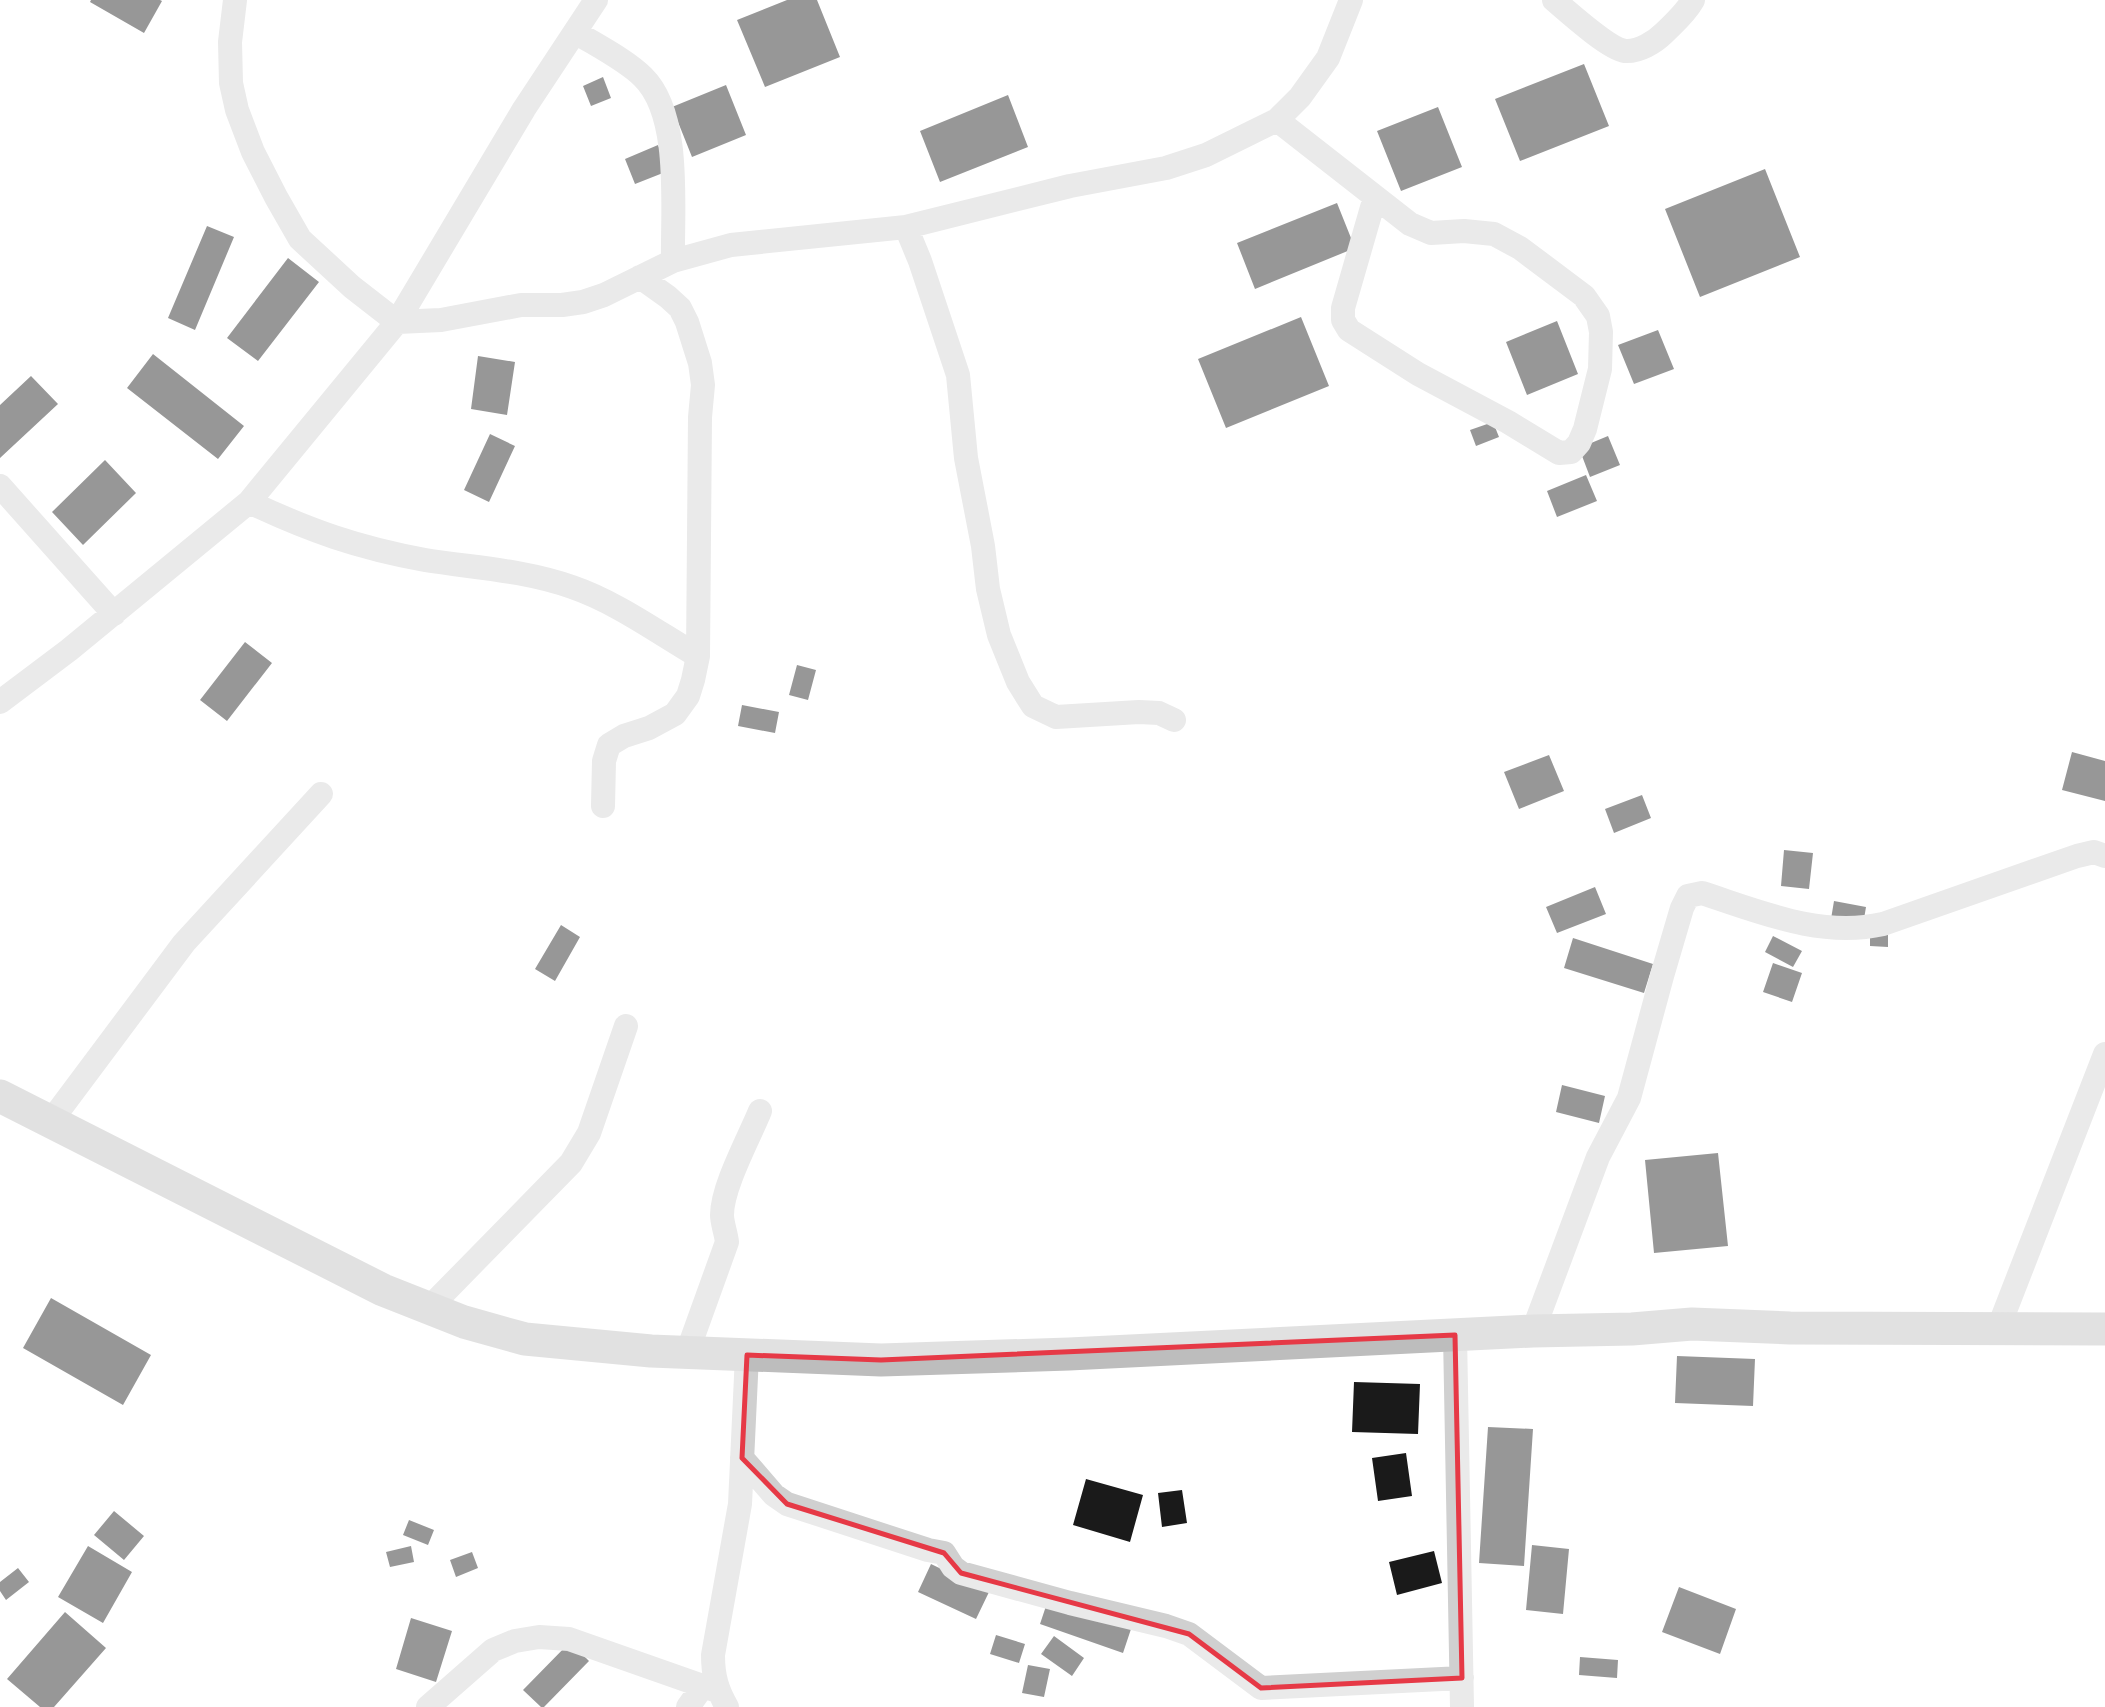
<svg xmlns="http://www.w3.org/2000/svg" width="2105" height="1707" viewBox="0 0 2105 1707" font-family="'Golos Text',sans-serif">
<rect width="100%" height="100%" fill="#fff"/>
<path fill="#1a1a1a" d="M91,0H160L162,1L144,33L90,2Z
M787,0H817L840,57L765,87L737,20Z
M1584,64L1609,126L1520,161L1495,99Z
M603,77L611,98L591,106L583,86Z
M726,85L746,135L692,157L672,107Z
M1008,95L1028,147L940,182L920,131Z
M1438,107L1462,167L1401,191L1377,131Z
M658,145L668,171L635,184L625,159Z
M1765,169L1800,257L1700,297L1665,209Z
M1337,203L1355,248L1255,289L1237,243Z
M207,226L234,237L195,330L168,318Z
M288,258L319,282L258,361L227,338Z
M1301,317L1329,386L1226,428L1198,359Z
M1557,321L1578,374L1527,395L1506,342Z
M1658,330L1674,369L1634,384L1618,345Z
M153,354L244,426L218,459L127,388Z
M478,356L515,362L507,415L471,409Z
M31,376L58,404L0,458V405Z
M1493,422L1499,437L1476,446L1470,430Z
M490,434L515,446L489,502L464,490Z
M1608,436L1620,465L1590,477L1579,448Z
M105,460L136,493L83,545L52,512Z
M1586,475L1597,501L1557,517L1547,491Z
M245,642L272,663L227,721L200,700Z
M797,665L816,670L808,700L789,695Z
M742,705L779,712L775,733L738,726Z
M2072,752L2105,761V801L2062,790Z
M1549,755L1564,791L1519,809L1504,772Z
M1642,795L1651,818L1614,833L1605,809Z
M1784,850L1813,853L1809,889L1781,886Z
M1595,887L1606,914L1557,933L1546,907Z
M1834,901L1866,907L1863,925L1831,919Z
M561,925L580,937L555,981L535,969Z
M1870,929H1888V947L1870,946Z
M1773,936L1802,951L1793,967L1765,952Z
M1573,938L1653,964L1644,993L1564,968Z
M1773,963L1802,973L1792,1002L1763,992Z
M1562,1085L1605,1096L1599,1123L1556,1112Z
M1718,1153L1728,1246L1654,1253L1645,1160Z
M51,1298L151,1355L123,1405L23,1348Z
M1677,1356L1755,1359L1753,1406L1675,1403Z
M1354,1382L1420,1384L1418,1434L1352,1432Z
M1488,1427L1533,1429L1524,1566L1479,1563Z
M1406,1453L1412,1496L1378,1501L1372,1458Z
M1086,1479L1143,1495L1130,1542L1073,1525Z
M1182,1490L1187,1523L1162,1527L1158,1493Z
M114,1511L144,1536L124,1560L94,1535Z
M409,1520L434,1530L428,1545L403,1535Z
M1532,1545L1569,1549L1563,1614L1526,1610Z
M88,1546L132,1572L103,1623L58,1597Z
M411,1546L414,1562L390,1567L386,1552Z
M1434,1551L1442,1583L1397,1595L1389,1562Z
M472,1552L478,1568L456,1577L450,1560Z
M931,1564L989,1592L976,1619L918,1592Z
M18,1568L29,1582L6,1600L0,1591V1582Z
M1679,1587L1736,1609L1720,1654L1662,1632Z
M1048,1600L1131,1629L1123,1653L1040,1624Z
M65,1612L106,1648L54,1707H40L7,1679Z
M411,1618L452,1631L436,1682L396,1669Z
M996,1635L1025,1644L1019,1663L990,1654Z
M1054,1636L1084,1658L1072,1676L1041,1654Z
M570,1642L589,1661L544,1707H541L523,1690Z
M1580,1657L1618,1660L1617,1678L1579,1675Z
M1028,1665L1050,1669L1044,1697L1022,1693Z"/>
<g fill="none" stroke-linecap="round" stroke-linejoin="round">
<path stroke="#d0d0d0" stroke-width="24" d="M235,0L230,42L231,83L237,110L253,152L276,197L300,239L352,287L397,322L441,320L521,305H562L583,302L604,295L673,261L731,245L906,227L1070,186L1166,168L1206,155L1277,120L1300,97L1328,58L1351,0
M1554,0C1568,12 1609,49 1625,51C1639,52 1655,42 1664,33C1675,22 1685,14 1693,0
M575,32C596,45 626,60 643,77C682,115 672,209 673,261
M1277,120L1410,224L1431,233L1464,231L1494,234L1520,248L1584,296L1598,316L1601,332L1600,369L1585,429L1579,443L1571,452L1559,453L1508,422L1418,374L1349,330L1343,320V308L1375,197
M906,227L920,261L958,375L966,458L983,546L988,589L999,635L1018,682L1033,706L1056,717L1139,712L1159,713L1174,720
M0,486L114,614
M249,502C310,531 359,548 425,560C475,568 524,570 572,587C616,602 657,632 698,656
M0,702L69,650L249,502L397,322L524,109L596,0
M603,806L604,761L609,745L624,736L649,728L675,714L688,696L693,680L698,656L700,417L703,385L700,363L687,322L680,308L668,297L640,277
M51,1121L184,943L321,794
M429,1308L571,1163L589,1133L626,1026
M1998,1329L2105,1054
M1533,1331L1598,1157L1629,1098L1662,976L1682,908L1688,896L1702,893C1761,912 1820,938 1883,924L2077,856L2094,852L2105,856
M1455,1335L1462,1707
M687,1353L727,1242C726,1233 722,1223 722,1215C722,1187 749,1138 760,1111
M742,1458L774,1495L787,1504L928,1550L944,1553L953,1567L961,1573L1070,1603L1166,1626L1189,1634L1261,1688L1462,1678
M428,1707L493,1650L515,1641L539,1637L569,1639L717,1691
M688,1707L703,1686
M727,1707C717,1690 713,1676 713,1655L740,1504L747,1355"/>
<path stroke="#bdbdbd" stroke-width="33" d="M0,1096L383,1290L464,1322L525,1339L651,1351L881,1360L1069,1354L1533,1331L1632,1329L1692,1324L1790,1328L2105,1329"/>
</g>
<path d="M0 0H2105V1707H0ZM1455,1335L1462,1678L1261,1688L1189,1634L961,1573L944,1553L787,1504L742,1458L747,1355L881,1360Z" fill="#fff" fill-opacity=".55" fill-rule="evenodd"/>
<path fill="none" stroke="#e63946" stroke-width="5" stroke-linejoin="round" d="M1455,1335L1462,1678L1261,1688L1189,1634L961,1573L944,1553L787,1504L742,1458L747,1355L881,1360Z"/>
</svg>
